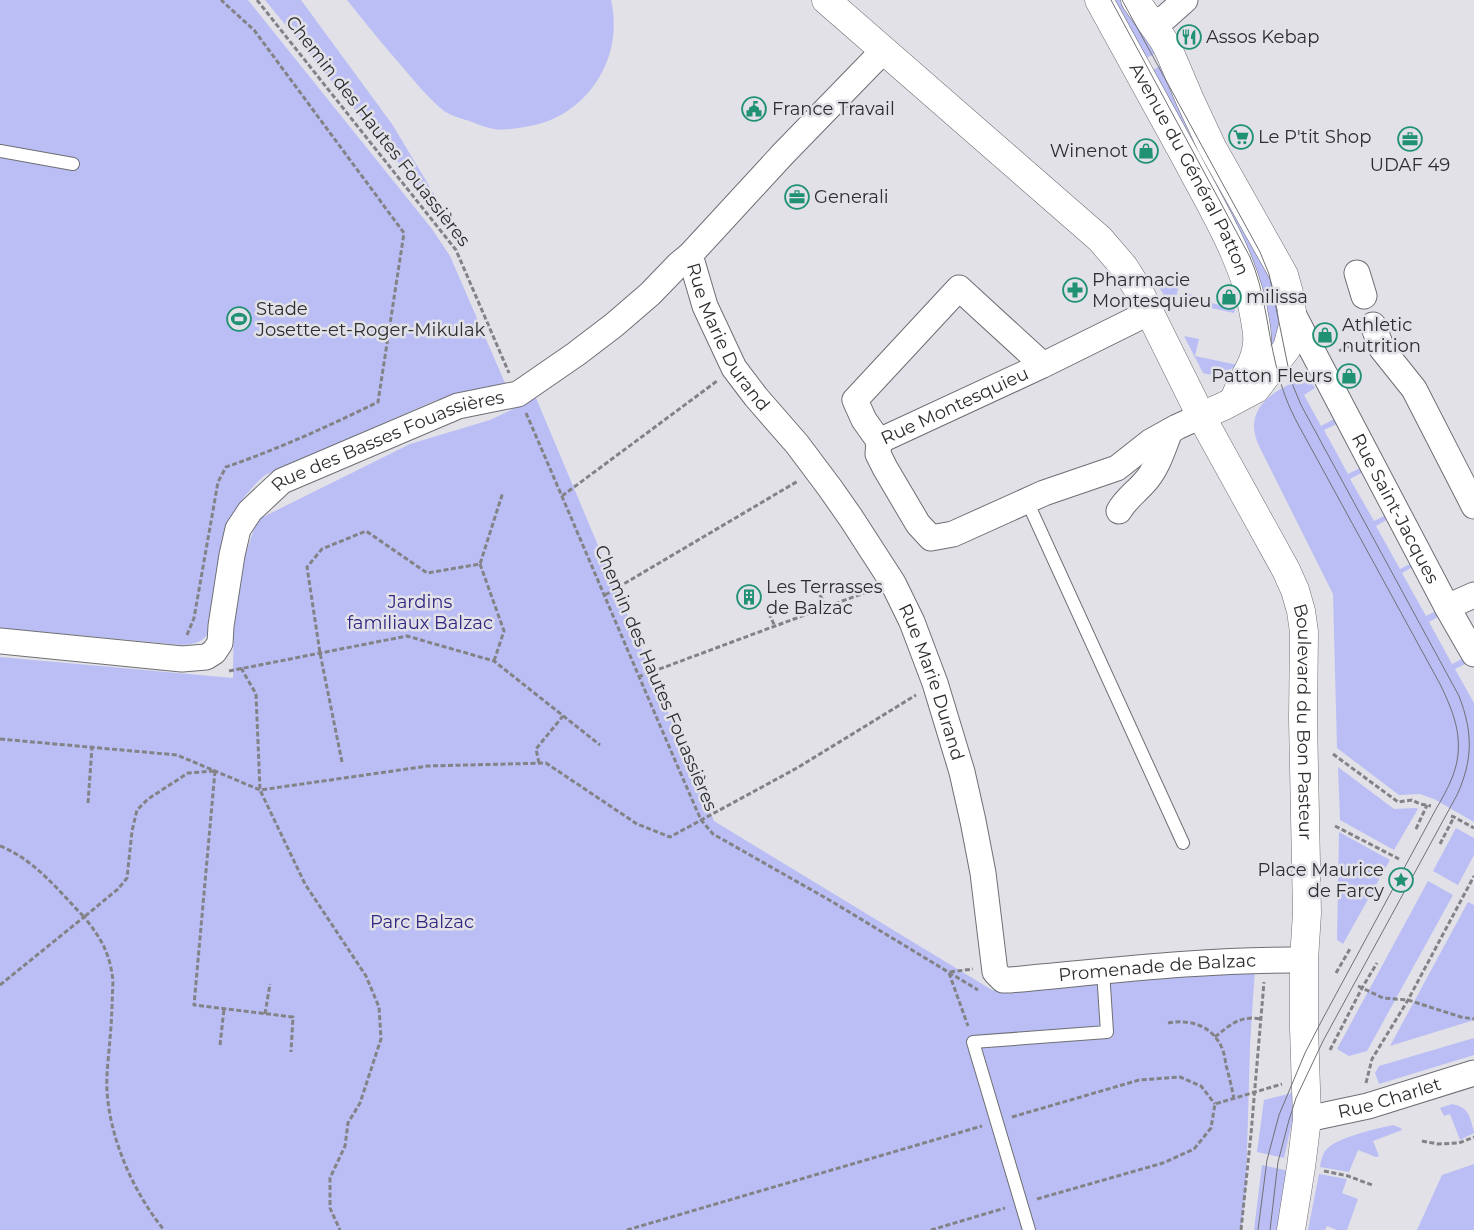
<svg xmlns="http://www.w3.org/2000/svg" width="1474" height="1230" viewBox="0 0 1474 1230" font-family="Montserrat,sans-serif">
<rect width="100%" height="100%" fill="#e1e1e7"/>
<path fill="#babef4" d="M0,0H248L432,229L450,256L505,383L434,401L265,475C251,487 242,499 232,515L208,634C201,643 193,644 182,645L0,628Z
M265,0H301L392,124L461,239Z
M347,0H611C625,60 585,119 524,127C513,129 500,131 490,128C484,127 478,124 472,122C463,119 452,116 444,111C430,100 416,83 405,70C385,47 366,24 347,0Z
M1105,0H1127L1156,53L1139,62Z
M1163,64L1271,264L1281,327L1269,357L1146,74Z
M1163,277L1179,287L1172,309L1158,285Z
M1187,292L1200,300L1235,309L1234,313L1184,302Z
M1184,336L1199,339L1195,356L1238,365C1227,371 1216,378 1203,373Z
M1308,376L1315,388L1304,395L1321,426L1336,418L1339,423L1324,430L1348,474L1362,467L1365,471L1350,479L1374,521L1388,514L1390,518L1376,526L1400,569L1414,562L1416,565L1402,573L1426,616L1440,609L1443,614L1429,622L1452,664L1466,657L1469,662L1455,669L1474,703V822L1434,799L1420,794L1399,795L1337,748L1333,594L1262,452C1258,444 1254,435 1254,426C1255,397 1286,386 1308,376Z
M536,398L714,821L992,990L1008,992L1255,968L1250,1045L1246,1188L1241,1230H0V657L233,678L234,589L257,520L410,444L490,420Z
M1338,767L1394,809L1416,808L1418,809L1394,850L1340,820Z
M1456,828L1474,838V855L1458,885L1433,871Z
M1339,832L1390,860L1343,944L1337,940Z
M1428,881L1453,895L1367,1051L1349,1056L1337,1049Z
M1468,902L1474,905V1020L1390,1046Z
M1474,1038V1055L1379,1084L1375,1073L1379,1066Z
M1292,1093L1293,1118L1284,1158L1257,1152L1264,1100Z
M1452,1104C1469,1107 1470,1117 1474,1132V1133L1460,1140L1450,1114L1444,1116L1440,1108Z
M1393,1125L1401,1128L1402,1130L1373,1141L1379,1156L1376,1157L1358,1150L1349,1172L1320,1167C1321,1161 1322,1154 1327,1149C1336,1138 1378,1128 1393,1125Z
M1474,1164V1230H1417L1442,1175Z
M1262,1165L1289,1171L1279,1230H1254Z
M1319,1174L1347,1179L1342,1193L1358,1199L1347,1230H1337L1327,1226L1325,1230H1308Z"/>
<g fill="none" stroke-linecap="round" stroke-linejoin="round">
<g stroke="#6e6f74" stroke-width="14">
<path id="service" d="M0,151L73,164
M1027,501L1183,843
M1029,1230L973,1042L1107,1032L1103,971"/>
</g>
<g stroke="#6e6f74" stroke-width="27">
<g id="minor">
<path d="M1152,24L1166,17L1185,0"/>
<path id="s1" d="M690,255L705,306L734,368L756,397L797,444L830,488L851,518L893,583L912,622L935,683L962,772L973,821L983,873L995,972L1003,980H1010C1108,971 1206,959 1304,960"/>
<path d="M1357,273L1364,296"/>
<path id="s2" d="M1292,312L1447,607L1474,654"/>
<path d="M1373,325L1382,349L1414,389L1474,506"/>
<path id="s3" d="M1043,365L959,288L855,400L864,420L879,441L1043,365L1150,312"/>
<path d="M879,441L878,454L885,468L918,524L931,538L953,534L1044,493L1117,468L1150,442L1177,427L1201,416"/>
<path d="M1119,511C1126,499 1134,494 1143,484C1157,470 1163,449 1170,431"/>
<path d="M1447,607L1474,595"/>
<path id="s4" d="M0,641L182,659L206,657L214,652L220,643L221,626L232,555L238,529L250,511L282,481L458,406L518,394L576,354L614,325L650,294L679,264L690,255L783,154L884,50"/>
<path id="s5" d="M1307,1119L1368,1106L1474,1073"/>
</g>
</g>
<g stroke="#6e6f74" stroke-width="29">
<g id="tertiary">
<path id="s6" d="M826,0L1100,239L1124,267L1139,291L1201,416L1286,570L1295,590L1301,611L1304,632L1303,719L1307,913L1304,960V1028L1307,1119L1301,1167L1291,1230"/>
<path id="s7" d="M1099,0C1128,53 1158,107 1187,160C1213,210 1247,264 1255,320C1256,327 1258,335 1257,343C1256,363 1243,377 1236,395"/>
<path d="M1135,0L1164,41L1170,53L1190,100L1212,147L1284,275L1289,293L1292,312L1293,325L1287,348L1256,389L1224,406L1201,416"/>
</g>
</g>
<path stroke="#838387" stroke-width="3" stroke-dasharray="5 2.5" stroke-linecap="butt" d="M257,0L456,250L509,373
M1339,351L1347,347L1356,346
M526,413C585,549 642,685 701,820L713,834L831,901L978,990
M562,496L717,381
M480,564L504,631L494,661
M605,595L798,481
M820,595L827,608
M769,613L775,627
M187,635L194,618L218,482L226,467C278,449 329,426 378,402L404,233L254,30L221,0
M241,668L256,694L260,790L305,884L366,976L379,1007L381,1039L360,1103L348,1123L345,1146L330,1178V1208L340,1230
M229,671L407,636L494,661L600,745
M638,677L872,590
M0,739L177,755L260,790L428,766L546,763L637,824L670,837L797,768L916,695
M1333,754L1398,802L1412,800L1420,804L1431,806
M342,762L320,653L307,567L322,549L366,531L427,573L480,564L503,492
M539,763L536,749L563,716
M215,771L194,1005L293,1017L291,1052
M88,803L92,747
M1451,816L1454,817L1474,828
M1335,826L1399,859
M1416,829L1427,805
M1440,844L1454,817
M0,846C35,860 58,890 84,917L118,889L127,878L132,831L137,810L148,799L188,773L215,771
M950,972L973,969
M949,973L968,1026
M1336,973L1351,947
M0,985L84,917C101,938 110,953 113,981C112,1000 112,1019 110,1038C109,1055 106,1073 107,1091C110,1140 134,1193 164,1230
M1358,986L1383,998L1408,1000L1461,1017L1474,1019
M265,1014L270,984
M1168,1023C1189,1019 1211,1025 1221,1046C1224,1051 1225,1059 1226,1065C1229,1076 1232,1088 1234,1099
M1215,1037C1230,1025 1240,1015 1261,1019
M220,1045L224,1009
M1330,1050L1362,988L1377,963
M1366,1083L1372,1059L1408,1000L1474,876
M1012,1117L1139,1080L1180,1077L1201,1086L1215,1104
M1422,1141L1438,1144L1459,1143L1474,1137
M1324,1171L1348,1176L1372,1185
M1037,1199L1163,1163L1194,1149L1211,1128L1215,1104L1282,1084
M627,1230L982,1126
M931,1230L1005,1208
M1241,1230L1251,1134L1264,982"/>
<use href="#service" stroke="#fff" stroke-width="12"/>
<use href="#minor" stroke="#fff" stroke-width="25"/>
<use href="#tertiary" stroke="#fff" stroke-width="28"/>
<path stroke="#707074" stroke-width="1" d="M1111,0L1250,257C1265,291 1267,329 1276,365C1281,387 1288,406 1299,426L1440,684C1455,715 1466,743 1452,778C1448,788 1442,799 1436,809L1321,1022L1305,1053L1279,1115L1267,1160L1258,1230
M1122,0L1260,252L1269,274L1272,288L1291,381L1301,405L1459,696C1473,732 1473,760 1457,795L1323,1041L1296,1098L1289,1120L1278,1162L1270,1230"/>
</g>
<defs>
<g id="restaurant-ring" transform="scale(1.25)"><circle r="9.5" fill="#e1e1e7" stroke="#209173" stroke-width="1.5"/><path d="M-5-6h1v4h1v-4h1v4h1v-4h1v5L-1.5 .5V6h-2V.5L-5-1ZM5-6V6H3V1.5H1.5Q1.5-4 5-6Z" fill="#209173"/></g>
<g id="civic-ring" transform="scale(1.25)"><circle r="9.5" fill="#e1e1e7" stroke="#209173" stroke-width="1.5"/><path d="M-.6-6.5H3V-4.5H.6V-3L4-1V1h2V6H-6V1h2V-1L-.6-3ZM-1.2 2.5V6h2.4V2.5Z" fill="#209173"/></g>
<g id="supermarket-ring" transform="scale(1.25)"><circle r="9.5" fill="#e1e1e7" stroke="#209173" stroke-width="1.5"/><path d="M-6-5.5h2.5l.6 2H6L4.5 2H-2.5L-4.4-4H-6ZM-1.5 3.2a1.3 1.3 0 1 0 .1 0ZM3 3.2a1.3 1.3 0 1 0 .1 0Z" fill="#209173"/></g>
<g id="office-ring" transform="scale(1.25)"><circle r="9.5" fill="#e1e1e7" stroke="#209173" stroke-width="1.5"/><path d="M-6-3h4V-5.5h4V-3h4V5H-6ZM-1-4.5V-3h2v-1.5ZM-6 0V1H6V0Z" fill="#209173"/></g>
<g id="shop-ring" transform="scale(1.25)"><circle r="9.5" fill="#e1e1e7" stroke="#209173" stroke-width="1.5"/><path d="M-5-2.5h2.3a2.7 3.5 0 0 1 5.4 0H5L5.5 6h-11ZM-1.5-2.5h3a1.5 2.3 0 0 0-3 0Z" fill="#209173"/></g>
<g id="pharmacy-ring" transform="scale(1.25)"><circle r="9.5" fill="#e1e1e7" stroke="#209173" stroke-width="1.5"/><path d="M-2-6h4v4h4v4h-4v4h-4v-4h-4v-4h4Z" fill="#209173"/></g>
<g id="stadium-ring" transform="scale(1.25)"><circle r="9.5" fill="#e1e1e7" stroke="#209173" stroke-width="1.5"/><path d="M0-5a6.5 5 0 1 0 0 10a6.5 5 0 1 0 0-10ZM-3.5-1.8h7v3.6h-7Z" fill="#209173"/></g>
<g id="building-ring" transform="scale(1.25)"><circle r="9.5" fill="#e1e1e7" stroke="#209173" stroke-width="1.5"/><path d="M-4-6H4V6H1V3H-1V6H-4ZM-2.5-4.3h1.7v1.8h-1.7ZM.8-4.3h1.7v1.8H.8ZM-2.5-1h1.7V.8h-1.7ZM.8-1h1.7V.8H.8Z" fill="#209173"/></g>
<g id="sight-ring" transform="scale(1.25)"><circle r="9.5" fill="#e1e1e7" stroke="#209173" stroke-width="1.5"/><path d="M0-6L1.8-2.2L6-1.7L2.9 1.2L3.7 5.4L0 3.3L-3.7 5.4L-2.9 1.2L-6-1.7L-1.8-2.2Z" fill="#209173"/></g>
</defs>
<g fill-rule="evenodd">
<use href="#restaurant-ring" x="1189" y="37"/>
<use href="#civic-ring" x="754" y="109"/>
<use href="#supermarket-ring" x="1241" y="137"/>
<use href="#office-ring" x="1410" y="139"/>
<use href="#shop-ring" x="1146" y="151"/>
<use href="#office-ring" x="797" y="197"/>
<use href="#pharmacy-ring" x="1075" y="290"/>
<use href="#shop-ring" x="1229" y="297"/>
<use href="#stadium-ring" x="239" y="319"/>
<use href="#shop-ring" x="1325" y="335"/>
<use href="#shop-ring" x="1349" y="376"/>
<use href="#building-ring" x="749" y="597"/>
<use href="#sight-ring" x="1401" y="880"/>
</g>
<g text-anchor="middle" stroke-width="5" stroke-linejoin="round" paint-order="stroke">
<g font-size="18" fill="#2d2e30" stroke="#e1e1e7" text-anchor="start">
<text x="1206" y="43">Assos Kebap</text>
<text x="772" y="115">France Travail</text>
<text x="1258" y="143">Le P'tit Shop</text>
<text x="1128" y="157" text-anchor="end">Winenot</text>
<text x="1410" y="171" text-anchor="middle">UDAF 49</text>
<text x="814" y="203">Generali</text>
<text x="1092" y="286">Pharmacie<tspan x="1092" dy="21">Montesquieu</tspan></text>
<text x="1246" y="303">milissa</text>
<text x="256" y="315">Stade<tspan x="256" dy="21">Josette-et-Roger-Mikulak</tspan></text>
<text x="1342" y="331">Athletic<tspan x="1342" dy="21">nutrition</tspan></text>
<text x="1332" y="382" text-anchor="end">Patton Fleurs</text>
<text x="766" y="593">Les Terrasses<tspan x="766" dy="21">de Balzac</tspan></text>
<text x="1384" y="876" text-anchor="end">Place Maurice<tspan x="1384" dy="21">de Farcy</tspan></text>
</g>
<g font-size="18" fill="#2d2e30" stroke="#e1e1e7">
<text transform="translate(378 131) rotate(52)" y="6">Chemin des Hautes Fouassières</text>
<text dy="6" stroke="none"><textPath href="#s7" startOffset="192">Avenue du Général Patton</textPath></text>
<text dy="6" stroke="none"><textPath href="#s1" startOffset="91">Rue Marie Durand</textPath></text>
<text dy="6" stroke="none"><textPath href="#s3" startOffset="398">Rue Montesquieu</textPath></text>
<text dy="6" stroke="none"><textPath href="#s4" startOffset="522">Rue des Basses Fouassières</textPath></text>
<text dy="6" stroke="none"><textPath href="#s2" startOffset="222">Rue Saint-Jacques</textPath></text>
<text transform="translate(656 678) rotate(67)" y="6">Chemin des Hautes Fouassières</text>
<text dy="6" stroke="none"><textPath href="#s1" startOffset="496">Rue Marie Durand</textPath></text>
<text dy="6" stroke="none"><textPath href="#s6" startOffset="899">Boulevard du Bon Pasteur</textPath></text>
<text dy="6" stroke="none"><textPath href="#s1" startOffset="960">Promenade de Balzac</textPath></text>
<text dy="6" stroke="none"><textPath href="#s5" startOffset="85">Rue Charlet</textPath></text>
</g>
<g font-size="18" fill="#312681" stroke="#e1e1e7">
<text x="420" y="608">Jardins<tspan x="420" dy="21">familiaux Balzac</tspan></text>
<text x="422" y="928">Parc Balzac</text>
</g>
</g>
</svg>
